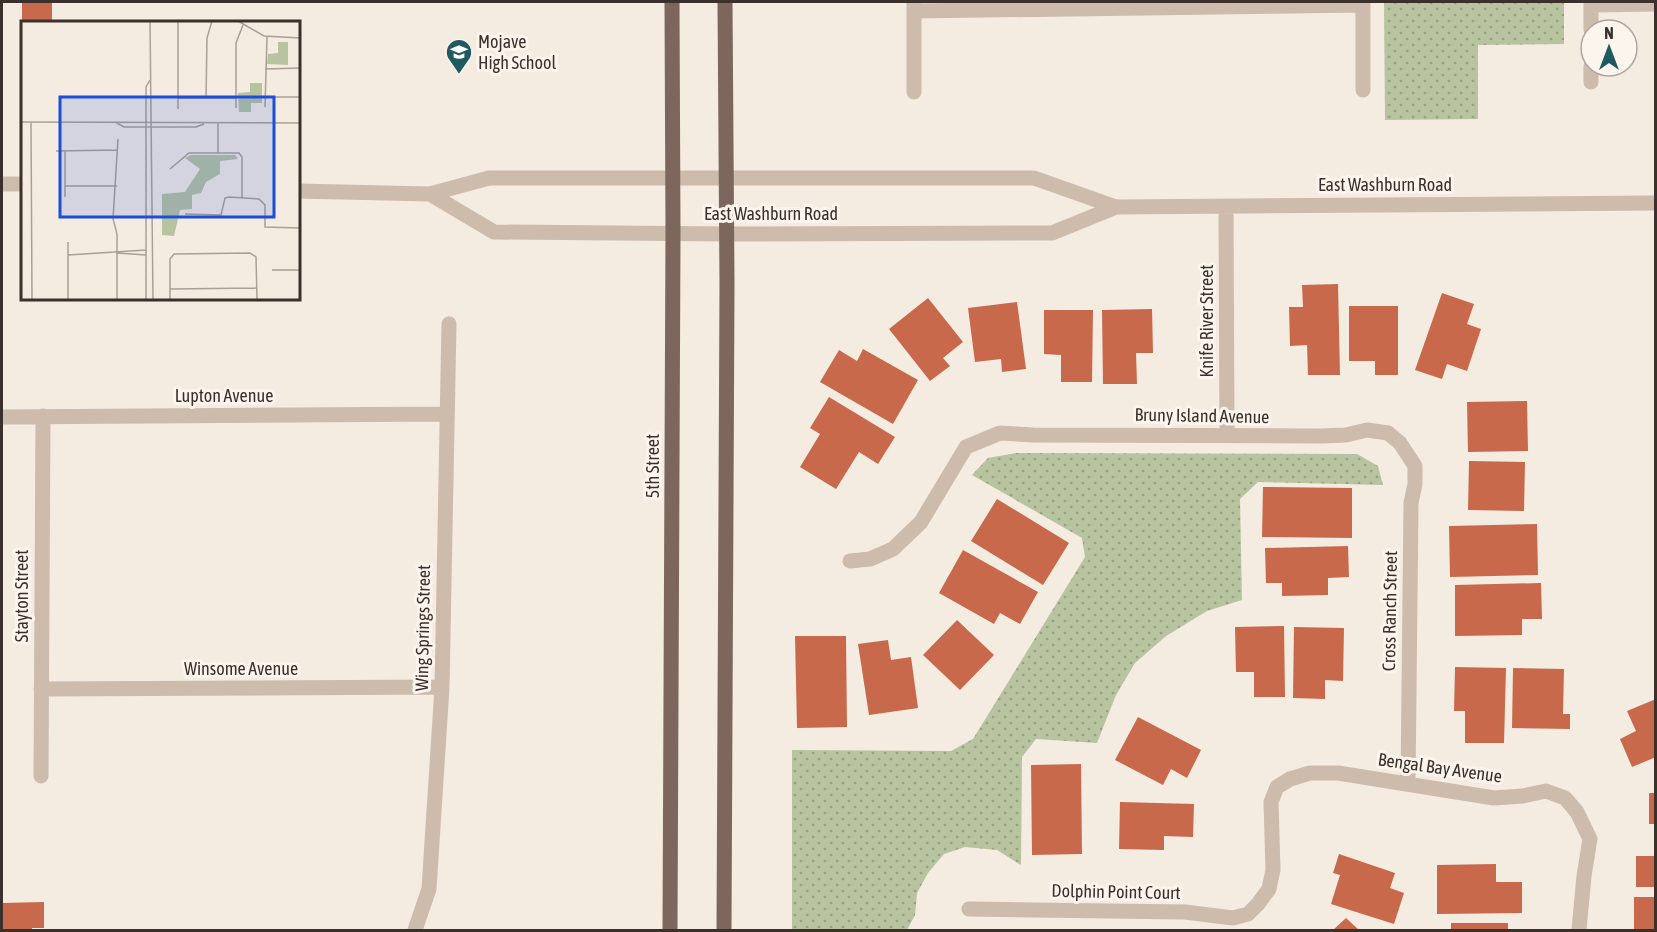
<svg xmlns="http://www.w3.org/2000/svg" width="1657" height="932" viewBox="0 0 1657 932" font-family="'Asap Condensed',sans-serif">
<defs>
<pattern id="park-dots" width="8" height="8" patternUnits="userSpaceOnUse" patternTransform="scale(1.5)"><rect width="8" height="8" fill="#b8c4a0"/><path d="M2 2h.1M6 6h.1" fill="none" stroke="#97a083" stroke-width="1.8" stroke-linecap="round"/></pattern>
</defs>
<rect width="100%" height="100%" fill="#f4ebe1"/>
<path fill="url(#park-dots)" d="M1384,2H1564V44L1478,45V119L1385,120Z
M1016,453L1357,454L1378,466L1383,485L1258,482L1240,499L1242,600L1207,611L1166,636L1135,663L1116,695L1097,743L1036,739L1022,757L1021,865L997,850L965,847L944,854L928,873L917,893L915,915L907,930H792V750L951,751L973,739L1085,557L1082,538L972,475L988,458Z"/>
<path fill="#c8694b" d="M22,2H52V22H22Z
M1338,284L1340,375H1308L1307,345L1290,346L1289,307H1303L1302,285Z
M1442,293L1474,304L1467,324L1481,329L1467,371L1447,364L1442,379L1415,370Z
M928,298L963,342L943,358L950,366L930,381L889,329Z
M1017,302L1026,369L1002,372L1001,359L975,362L968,308Z
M1349,306H1398V375H1375V361H1349Z
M1152,309L1153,353H1136L1137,384H1103L1102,310Z
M1044,310H1093L1092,382H1061V355L1044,354Z
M863,349L918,380L893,424L820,382L839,350L857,361Z
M829,397L895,437L878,464L859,452L836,489L800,467L820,434L810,428Z
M1527,401L1528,451L1468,452L1467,402Z
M1469,461L1525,462L1524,511L1468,510Z
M1263,487L1352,488V538L1262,537Z
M997,499L1069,543L1043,585L971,541Z
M1537,524L1538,575L1450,577L1449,526Z
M1348,546L1349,577L1328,578V595L1282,596V583H1266L1265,548Z
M963,550L1038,592L1020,624L1000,613L994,624L939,593Z
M1541,583L1542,619H1522V635L1455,636V585Z
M957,620L994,655L960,690L923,655Z
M1284,626L1285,697H1254V672H1236L1235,627Z
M1294,627L1344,628L1343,681L1325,680V699L1293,698Z
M795,636H846L847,727L797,728Z
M888,640L891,660L911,657L918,708L869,715L858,644Z
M1455,667L1506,668L1504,743H1465V711H1454Z
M1513,668L1564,669L1563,714H1570V729L1512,728Z
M1656,699V757L1632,767L1620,739L1636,731L1627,711Z
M1138,717L1201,750L1187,778L1171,769L1163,785L1115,760Z
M1081,764L1082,854L1032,855L1031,765Z
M1649,793H1656V824H1649Z
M1120,802L1194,804L1193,837L1164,836V850L1119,849Z
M1339,854L1395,873L1390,888L1404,893L1394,924L1331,904L1340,875L1333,873Z
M1636,856H1656V887H1636Z
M1496,864V882H1522V913L1437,914V865Z
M1634,897H1656V929L1634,930Z
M44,902V928H32V930H2V903Z
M1346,918L1359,930H1333Z
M1451,923H1508V930H1451Z"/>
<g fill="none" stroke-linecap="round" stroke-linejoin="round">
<path stroke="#cdbbac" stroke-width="15" d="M914,2V92
M1363,2V90
M1591,2V30
M1591,5L1656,4
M914,11L1363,5
M1591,66V82
M2,184H22
M298,191L430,194L489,178H1034L1116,207L1656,203
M430,194L494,232L727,234L1052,233L1116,207
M1226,206L1227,435
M2,417L447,414
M850,561L870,559L893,549L921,522L966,447L1000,433L1033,435L1321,436L1346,435L1367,430L1388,433L1400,443L1415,466V484L1411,503L1408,784
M41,689L442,687
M41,776L43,416
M969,909L1185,912L1233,918L1248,914L1258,904L1269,889L1273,870L1271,802L1277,787L1290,779L1310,773H1338L1494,798L1523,796L1546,791L1565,798L1577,812L1590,839L1584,876L1579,930
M415,930L429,889L442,687L449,324"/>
<path stroke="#7d675c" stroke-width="15" d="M670,930L673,233L672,2
M724,930L727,285L725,2"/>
</g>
<defs>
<g id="school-pin" transform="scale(1.35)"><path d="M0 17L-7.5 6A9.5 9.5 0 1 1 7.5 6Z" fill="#1f5a5e" stroke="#fbf5ee"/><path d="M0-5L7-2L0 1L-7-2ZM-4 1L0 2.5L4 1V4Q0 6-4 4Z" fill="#fff"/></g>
</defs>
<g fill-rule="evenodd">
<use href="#school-pin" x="459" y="52"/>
</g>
<g text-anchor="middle" stroke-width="6" stroke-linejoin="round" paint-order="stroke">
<g font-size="18" fill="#3b302b" stroke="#fbf5ee" text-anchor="start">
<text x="478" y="48">Mojave<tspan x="478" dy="21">High School</tspan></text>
</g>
<g font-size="18" fill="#3b302b" stroke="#fbf5ee">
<text x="1385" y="191">East Washburn Road</text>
<text x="771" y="220">East Washburn Road</text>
<text transform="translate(1207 321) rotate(-90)" y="6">Knife River Street</text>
<text x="224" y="402">Lupton Avenue</text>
<text transform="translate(1202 416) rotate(1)" y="6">Bruny Island Avenue</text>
<text transform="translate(653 466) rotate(-90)" y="6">5th Street</text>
<text transform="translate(22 596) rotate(-90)" y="6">Stayton Street</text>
<text transform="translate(1390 611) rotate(-89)" y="6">Cross Ranch Street</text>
<text transform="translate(423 628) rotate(-89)" y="6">Wing Springs Street</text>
<text x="241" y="675">Winsome Avenue</text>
<text transform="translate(1440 768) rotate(8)" y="6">Bengal Bay Avenue</text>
<text transform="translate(1116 892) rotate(1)" y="6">Dolphin Point Court</text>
</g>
</g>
<g transform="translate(21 21)">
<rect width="279" height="279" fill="#f4ebe1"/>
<path d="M257,21H267V44L246,43L247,33L257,32ZM229,62H241V82H230V91H218L217,72L229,71ZM170,134H214L217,138L199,140V153L185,161L180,172L171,174V188L159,189L153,215L141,214V173L164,171L179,148L164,137Z" fill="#b8c4a0"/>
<path fill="none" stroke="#aaa098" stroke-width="1.5" d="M129,0L132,279M157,0V88M217,0L243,15L279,17M244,48L279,47M244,76H279M157,77H215M185,77L186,17L191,0M244,86L246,16M215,87V22L222,4M0,101L279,102M10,101L11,279M94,101L103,106H175L183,103M197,102V132M35,130L96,129M149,148L168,132H218L221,136V177M44,165H96M44,176V130M164,193L200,194L204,177L208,176L238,178L244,184V206L279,207M96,232L125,234M47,234L125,229M251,249H279M149,268L236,267M47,279V221M96,279V213L92,198L97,118M125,279V66L129,59M149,279V238L153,233L229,232L235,236L236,279"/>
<path fill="#1d4ed8" fill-opacity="0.15" stroke="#1d4ed8" stroke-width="3" d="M39,76H253V196H39Z"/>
<rect width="279" height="279" fill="none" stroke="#3b302b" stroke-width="3"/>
</g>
<rect width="1657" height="932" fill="none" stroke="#3b302b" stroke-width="6"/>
<g transform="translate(1609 48)"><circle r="28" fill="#fbf5ee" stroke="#aea6a0" stroke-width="1.5"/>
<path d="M0-4.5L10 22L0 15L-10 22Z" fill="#1f5a5e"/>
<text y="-9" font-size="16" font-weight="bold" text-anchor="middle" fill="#3b302b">N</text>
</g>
</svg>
